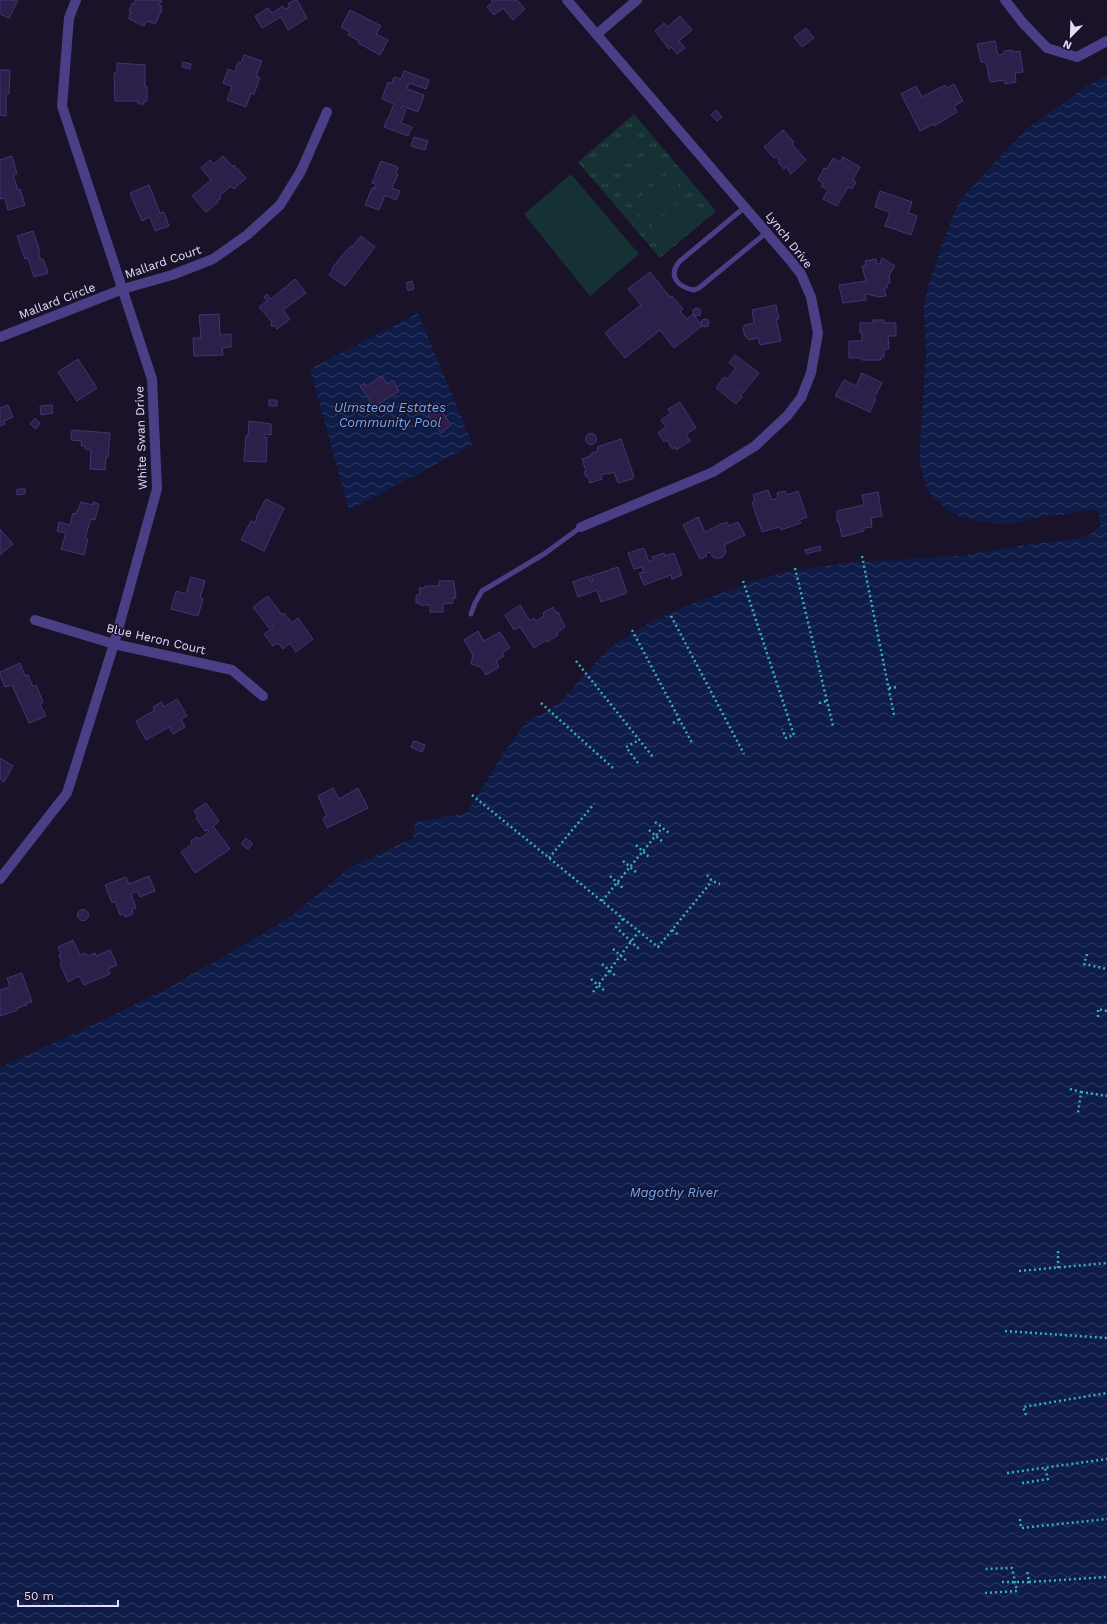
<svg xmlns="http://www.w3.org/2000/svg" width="1107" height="1624" viewBox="0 0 1107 1624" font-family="'Work Sans',sans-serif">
<defs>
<pattern id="park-tufts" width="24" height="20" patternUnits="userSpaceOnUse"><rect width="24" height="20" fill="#153133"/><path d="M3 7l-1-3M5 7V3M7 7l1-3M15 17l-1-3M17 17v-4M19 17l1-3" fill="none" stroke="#374e51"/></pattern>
<pattern id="water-waves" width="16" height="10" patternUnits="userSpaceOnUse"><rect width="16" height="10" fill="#0e1c47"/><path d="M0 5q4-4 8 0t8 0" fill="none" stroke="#313c62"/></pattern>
</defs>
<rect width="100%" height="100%" fill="#191229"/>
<path fill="url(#park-tufts)" d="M634,114L716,211L660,258L578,162Z"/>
<path fill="#153133" d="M630,129L645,146L608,176L594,159Z
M649,151L663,168L627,199L613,182Z
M668,173L682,190L646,221L631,204Z
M571,174L639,254L590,296L524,214Z
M687,196L701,213L665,243L651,226Z"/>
<path fill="url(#water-waves)" d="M1107,75V1624H0V1067L93,1025L172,986L254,939L294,914L349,868L413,838L415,822L466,813L505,751L528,720L545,712L563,699L609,648L652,621L696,602L760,579L788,571L856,562L960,556L1013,547L1086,537L1100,527V517L1095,510H1082L1065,515H1046L1024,521L1004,524L977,521L959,516L945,508L933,497L926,486L920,465V442L926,356L924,307L928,287L939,253L959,201L1025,130L1087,86Z
M418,313L473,445L349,510L310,369Z"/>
<path fill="#2c1f49" stroke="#473274" d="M0,0H18L9,18L0,14Z
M135,0H162L159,5L162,6L161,10H162L155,24L147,21L144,26L129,19L130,13H132L129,11L132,3L134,4Z
M294,0H297L307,18L288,30L281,17L262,28L255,16L268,8L272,13L283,6L285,9L290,7L288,4Z
M491,0H517L525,9L513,20L503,8L494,15L487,7L493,2Z
M350,10L381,26L376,34L388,40L380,55L358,43L359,41L348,35L350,32L341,27Z
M680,16L692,30L679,41L685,48L677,54L671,47L669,49L655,31L664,23L667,27Z
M806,28L814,38L802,47L794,37Z
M995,41L998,55L1004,54V51L1012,50V52L1020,51L1023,72L1015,73L1016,82L1005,84L1004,80L990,82L986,62H981L977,44Z
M244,55L262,61L256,76L260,78L254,94L251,93L246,107L227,100L232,87L231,86L223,83L228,69L235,72L238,62L241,63Z
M183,62L191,64L190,69L182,67Z
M117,63L145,65V87H147V101H144V104H138V101H115L114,73H117Z
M0,70H10L9,94H6V116L0,115Z
M404,71L429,80L426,89L409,83L407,89L424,95L418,112L402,106L401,108L406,110L401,123L412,127L408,136L384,127L387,119H388L394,104L382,99L388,82L392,83L394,77L401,79Z
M954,84L963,101L954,106L957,112L934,126L933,124L920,131L901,94L916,86L922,97L945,85L947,88Z
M716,110L722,117L717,121L711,115Z
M783,130L794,142L792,144L806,160L791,174L786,167L784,169L778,162L780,161L776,156L774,158L764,147Z
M414,137L428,141L425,150L411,146Z
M12,156L17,174L13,175L18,190L20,189L25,205L8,210L5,198L0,199V160Z
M223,156L233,167L234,165L246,178L234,189L231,186L219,196L221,198L217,201L218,202L206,212L192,196L211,180L201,168L210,160L214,164Z
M843,157L860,167L853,180L856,182L852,189L848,187L837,206L823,199L828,190L821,186L823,183L818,180L824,168L827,169L833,158L840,162Z
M381,161L398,167L396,174L398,175L392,188L400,191L396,200L385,195L379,210L365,205L372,188L376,189L374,188L376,184L372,183Z
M149,185L160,213L164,212L169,226L155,231L150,217L142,221L130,193Z
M880,191L912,202L908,213L917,216L911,235L885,226L890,212L875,207Z
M33,231L40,252L38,253L41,260L43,259L48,273L34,277L28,258L25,259L17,236Z
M361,236L375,247L345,286L329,275L333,269L332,268L346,251L351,246L352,247Z
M882,258L895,266L889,275L890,283L887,284V288H884L886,296L876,297L875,295L872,296L871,294L865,295L866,300L843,303L839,285L866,281L862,266H866L865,261L876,259L877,264H880Z
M650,272L670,297L672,296L683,309L680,311L687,319L693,314L702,326L674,348L660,330L625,358L605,333L641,305L628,289Z
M295,279L306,293L283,310L290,319L277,329L275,326H271L272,322L259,307L267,301L264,297L267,294L271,299Z
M412,281L414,289L408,291L406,283Z
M776,305L779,319H776L781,341L760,345L758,338L749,340L745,336L743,329L745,325L754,323L752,310Z
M693 312a4 4 0 1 1 8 0a4 4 0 1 1-8 0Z
M219,314L220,335L231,334V347L222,348L223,355L194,356L193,338H201L199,315Z
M701 323a4 4 0 1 1 8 0a4 4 0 1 1-8 0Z
M873,320H884V323H896V336H888L889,349H884V357H881V360H862V358H849V341H862V333H860V323H873Z
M735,355L759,373L743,393L738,389L737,391L742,395L741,396L742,397L736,404L716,388L724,377L727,379L736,368L729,363Z
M78,359L97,388L77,401L58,372Z
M862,373L882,383L874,398L876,399L870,412L835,396L844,380L856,386Z
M382,376L387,384L393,380L399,391L374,407L360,386L364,383L366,386Z
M269,400H277V406H269Z
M680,402L696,428L686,434L690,441L676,450L675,447L672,449L667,440L664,442L658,433L666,427L661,420L671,413L668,409Z
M8,405L13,417L4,421L5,424L0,426V408Z
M52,405L53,413L41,415L40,406Z
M439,407L451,425L441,433L428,415Z
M35,418L40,423L36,429L30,424Z
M249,421L271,424V435L264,434V437H267L266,462L244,461L246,436H248Z
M72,430L110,433L108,457H106L105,470L90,469L91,450L85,449V446H81L82,441L71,440Z
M585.5 439a5.5 5.5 0 1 1 11 0a5.5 5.5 0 1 1-11 0Z
M621,439L634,477L632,479L618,483L614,472L608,474V473L601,475L602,479L590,483L588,476L586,477L584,472L586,471L582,459L591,456L590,454L598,451L597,447Z
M17,489H25V494L17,495Z
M768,490L772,500L778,498L777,493L785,491L787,495L798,491L807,517L799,520L801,523L781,530L779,527L762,532L752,502L755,501L753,495Z
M878,492L882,516L871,518L872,527L864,528V531L842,537L839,522H837V511L864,505L862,495Z
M266,499L284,508L264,551L241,540L251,521L255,523L257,517H256Z
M81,502L93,505V502L99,504L95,520L91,519L85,538L88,539L84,555L61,549L66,533L57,531L59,522L70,525L73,513L76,514L77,510L78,511Z
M698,517L705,532L723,523L724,524L727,522L729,526L738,522L745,535L724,545L726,552L722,558H714L709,552L705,554L707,556L700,559L683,525Z
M0,529L13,544L0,555Z
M820,546L821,550L806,554L805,550Z
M644,548L649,562L653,560L652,557L664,553L665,556L674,553L682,575L672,579L671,575L644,585L639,573L644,572L642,567L634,569L628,553Z
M618,567L627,593L601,602L597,590L578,597L573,582L589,576L591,582L593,581L591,576Z
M191,577L205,581L200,598L203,599L198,616L171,609L176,591L186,594Z
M439,581H454L456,598H453V603L443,604V612H430V605H420V603H416V595H420L419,588H425V586H439Z
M268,596L282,615L284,613L292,623L298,618L313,639L296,652L290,643L283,649L278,643L273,646L264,634L274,627L273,625L269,628L253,607Z
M520,605L530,621L534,618L536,621L544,616L543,613L553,607L556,613L558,612L565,627L557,633L558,635L547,642L546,640L534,648L520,627L514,630L505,615Z
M478,631L484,641L500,632L510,648L502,653L504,656L496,661L499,667L486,675L481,667L471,664L473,655L464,640Z
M20,663L25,676L28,675L33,687L36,685L43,702L40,704L46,716L29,723L12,685L5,687L0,675V672Z
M177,699L187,716L181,719L185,727L173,734L169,727L146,740L136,721L155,710L153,707L162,702L164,707Z
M414,741L425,745L422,752L411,747Z
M0,758L13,766L4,782L0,779Z
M333,788L339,799L358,788L368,808L327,828L323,818L327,816L318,796Z
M206,803L219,821L213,826L230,849L195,873L181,852L192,844L191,841L197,837L199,839L209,832L208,830L205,831L196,818L198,816L194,811Z
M246,838L253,844L248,849L241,844Z
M149,876L155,891L140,897L137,891L131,894L136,908L132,909L133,914L125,917L124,914L120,915L115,901L112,903L105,885L126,877L129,884Z
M77.5 915a5.5 5.5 0 1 1 11 0a5.5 5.5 0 1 1-11 0Z
M73,940L80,955L85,953L88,956L95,953L96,956L110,950L117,965L108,969L110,974L84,985L79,976L68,982L60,964L62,963L59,955L61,954L58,947Z
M22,973L32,1002L26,1003L27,1005L17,1008L18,1010L0,1016V990L10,987L7,978Z"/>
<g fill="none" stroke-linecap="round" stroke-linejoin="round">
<path stroke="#37b0b7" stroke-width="2.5" stroke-dasharray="2 3" stroke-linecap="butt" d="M862,556L894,715
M795,568L833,726
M743,581L794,735L786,738L782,729
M671,616L744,754
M632,630L692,743
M576,661L653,757
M889,688L899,687
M541,703L613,768L611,770
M819,703L827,701
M673,723L680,719
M638,763L626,747L639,740
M472,795L658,947L712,881
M655,822L669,833
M649,830L663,842
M636,845L650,858
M549,858L594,804
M623,861L637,873
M707,875L712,881L720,884
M610,876L624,889
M602,901L662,828
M623,919L616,927L639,949
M672,930L679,935
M613,949L628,962
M1087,954L1084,964L1107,969
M602,964L617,977
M591,979L606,992
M593,992L639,931
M1098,1017V1009L1107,1011
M1070,1089L1081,1092L1078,1113
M1081,1092L1107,1096
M1058,1268V1250
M1019,1271L1107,1263
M1005,1331L1107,1338
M1026,1415L1023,1407L1107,1393
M1007,1473L1107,1459
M1022,1483L1048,1479L1045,1468
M1020,1519L1021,1528L1107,1519
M1002,1582H1029L1027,1570
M1029,1582L1107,1577
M985,1593L1017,1591L1012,1568L985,1569"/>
<path stroke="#4a3f86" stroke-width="5" d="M745,207L680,261C667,276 678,287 694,290L699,288L767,232
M471,614L475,603L482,591L544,554L581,527"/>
<path stroke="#4a3f86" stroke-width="10" d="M567,0L790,260L801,274L811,297L818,333L811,373L801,398L787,416L755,446L713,472L581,527
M1005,0L1023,23L1047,48L1077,57L1107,41
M597,34L637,0
M0,337L123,289L172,275L213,259L247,235L280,205L301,171L327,112
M35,620L114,644L232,670L263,696
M0,879L67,793L114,644L157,489L152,379L62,106L69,18L76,0"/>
</g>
<g text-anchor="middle" stroke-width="3" stroke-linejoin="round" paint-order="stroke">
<g font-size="12" fill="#e3dcfd" stroke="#191229">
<text transform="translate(789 240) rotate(52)" y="4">Lynch Drive</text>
<text transform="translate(163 262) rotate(-19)" y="4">Mallard Court</text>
<text transform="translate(57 301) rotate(-21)" y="4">Mallard Circle</text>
<text transform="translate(141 438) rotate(-92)" y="4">White Swan Drive</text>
<text transform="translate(156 639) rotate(13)" y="4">Blue Heron Court</text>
</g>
<g font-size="13" font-style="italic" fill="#6fa9f8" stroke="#191229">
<text x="390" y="412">Ulmstead Estates<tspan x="390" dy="15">Community Pool</tspan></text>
<text x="674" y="1197">Magothy River</text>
</g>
</g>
<g transform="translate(1071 36) rotate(203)" stroke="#191229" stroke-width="3" paint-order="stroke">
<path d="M0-3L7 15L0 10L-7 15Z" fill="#e3dcfd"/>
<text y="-6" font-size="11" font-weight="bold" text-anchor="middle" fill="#e3dcfd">N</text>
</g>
<path d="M18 1600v6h100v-6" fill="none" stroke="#e3dcfd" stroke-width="2"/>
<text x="24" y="1600" font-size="12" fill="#e3dcfd" stroke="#191229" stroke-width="3" paint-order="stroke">50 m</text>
</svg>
